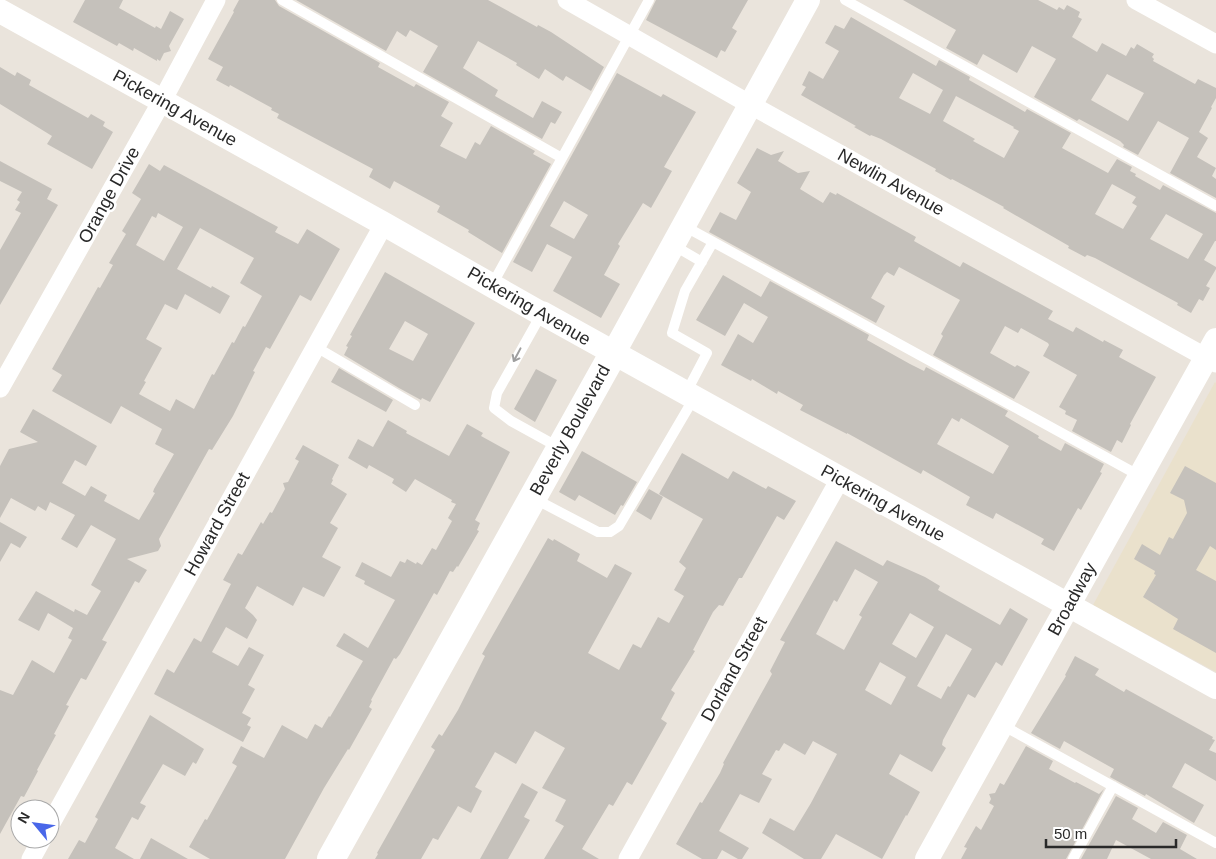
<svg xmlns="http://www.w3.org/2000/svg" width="1216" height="859" viewBox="0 0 1216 859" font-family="Helvetica,sans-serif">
<rect width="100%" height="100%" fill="#eae4dc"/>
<path fill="#eae1cc" d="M1215,382L1216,383V672L1093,605Z"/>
<path fill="#c5c1bb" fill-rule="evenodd" d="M85,0H123L119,8L155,28L156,26L161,29L170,11L184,19L169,46L171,51L164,53L160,61L157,59V61L134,48L133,51L119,43L117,46L73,22Z
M239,0H275L279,6L380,63L378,67L414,87L416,84L449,102L441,116L453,123L440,146L466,159L475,142L480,145L491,126L535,151L533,154L551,164L502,253L468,232L469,230L437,212L440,206L394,181L390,189L369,177L373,169L277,118L279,114L271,110L272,108L230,85L229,87L216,80L223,67L208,59L234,12L233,11Z
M296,0H488L537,27L538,25L551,32L604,67L591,91L566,76L563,81L545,69L539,79L516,65L517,63L478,41L463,68L498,90L495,96L533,118L542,101L562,112L555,124L551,122L542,139L423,72L438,46L410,30L406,37L397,31L386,51Z
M656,0H748L732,28L737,31L725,52L721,50L717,58L646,20Z
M903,0H1038L1057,10L1059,7L1064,10L1067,5L1080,12L1078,17L1082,19L1072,37L1097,52L1102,43L1126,56L1131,47L1134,49L1137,44L1154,54L1152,57L1154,59L1153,61L1195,84L1198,79L1216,88V98L1211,107L1212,108L1199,132L1208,138L1197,157L1216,168L1212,176L1216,179V198L1170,173L1189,138L1158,121L1138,155L1123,147L1124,145L1120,141L1079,119L1077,121L1034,97L1056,59L1032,46L1017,73L983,54L977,65L946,48L956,30ZM1107,74L1144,93L1128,121L1091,100Z
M851,17L936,66L939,60L970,77L969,80L1025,112L1027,109L1071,133L1062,148L1108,173L1117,159L1132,167L1130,171L1136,174L1135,176L1160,190L1163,185L1216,213V241H1215L1204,260L1216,267V269L1206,286L1210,288L1203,301L1199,299L1191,313L1177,305L1178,303L1095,258L1087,255L1085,257L1068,248L1069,246L1003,208L1004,207L952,179L951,180L935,171L936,169L881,139L871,135L870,136L854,127L856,126L801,95L806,87L802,85L809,71L823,79L839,51L825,43L835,25L844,29ZM913,73L943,90L930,114L899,98ZM956,96L1014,127L1013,128L1019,131L1004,158L973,141L975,139L943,121ZM1112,184L1136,197L1132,203L1137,206L1123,229L1095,214ZM1166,214L1203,234L1188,259L1150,239Z
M0,67L15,76L17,72L31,80L29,85L88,118L91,114L105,122L103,126L113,132L92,169L47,144L52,136L0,104Z
M617,73L661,97L663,94L696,112L664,167L672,171L651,208L643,203L618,244L620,246L604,275L620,284L601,318L553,291L572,257L547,244L532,272L513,262ZM564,201L588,215L574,239L550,226Z
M757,148L771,155L784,151L778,161L798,173L810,171L800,189L823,203L830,192L836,195L837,193L916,237L914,241L960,267L963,262L1053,311L1048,319L1073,332L1076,327L1103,342L1104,340L1123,350L1119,357L1156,377L1130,424L1131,425L1122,443L1117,440L1111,452L1072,431L1077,420L1065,414L1066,411L1059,407L1077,375L1043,356L1049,345L1048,343L1021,328L1018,333L1005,326L990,353L1015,367L1017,365L1030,372L1014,399L933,355L943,336L941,334L960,300L899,267L894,276L887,272L884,275L871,298L885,306L876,323L709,232L720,212L736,220L751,192L737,183Z
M0,161L52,189L47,199L58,205L0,305V250L21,213L15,210L20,202L17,200L22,192L0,181Z
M149,164L160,171L164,165L265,220L278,227L275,232L298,244L307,229L340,249L311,301L300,295L270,349L266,347L253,371L255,372L233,416L212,450L209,449L159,539L161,546L158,551L127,559L147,570L139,583L135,581L115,617L102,640L107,642L86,680L81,678L66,705L69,706L54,734L56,735L37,770L38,771L24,797L21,796L0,834V690L13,695L32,660L54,673L72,640L68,638L73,628L48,613L39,631L18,620L36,591L74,612L75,609L87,615L101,591L91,585L116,539L91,525L77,548L61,539L75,515L50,502L46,511L38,506L35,511L11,498L0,518V466L9,449L38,442L20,432L33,409L97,446L86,466L75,460L62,483L85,496L91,486L107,495L104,501L139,520L155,493L153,492L154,489L174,454L155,444L162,429L121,406L111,424L52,391L62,375L52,369L98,287L100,288L113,265L109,263L126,234L122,231L141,199L132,193ZM158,213L183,227L164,261L136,245L152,216L156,218ZM200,228L254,258L240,283L262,296L245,327L243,326L234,343L232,342L214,375L212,374L194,409L176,399L170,411L139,394L146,382L144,381L162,348L146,339L165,304L177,310L185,294L220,314L230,296L212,286L211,288L177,269Z
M385,272L475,323L430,402L422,398L421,400L399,388L344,355L348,347L346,346L352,336L350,335ZM405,321L428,334L413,361L389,349Z
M723,275L761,297L770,281L869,335L867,340L910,364L924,371L926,367L1008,411L1005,416L1039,436L1038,438L1061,451L1065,443L1104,464L1100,472L1102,473L1081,510L1078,508L1054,551L1041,544L1044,539L996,513L993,519L966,505L970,497L923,470L921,474L847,433V434L800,410L803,405L778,391L777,394L752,379L751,381L721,365L738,334L753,343L768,317L744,303L725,336L696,320ZM952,418L959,422L961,418L1009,446L993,474L937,444Z
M339,368L393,400L386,412L331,382Z
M536,369L557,380L535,422L514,409Z
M388,420L407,431L406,433L449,456L467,424L483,433L481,436L510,452L475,520L480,523L477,530L479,531L468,550L458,567L457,566L453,572L450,571L437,595L434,593L400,654L396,659L394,658L371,700L372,701L369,707L372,709L349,750L348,749L324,788L285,859H210L189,847L205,819L207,820L237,766L232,763L241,746L264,758L282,725L307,739L315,724L322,728L329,716L330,717L363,661L336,646L344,633L368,648L395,600L364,584L365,581L355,576L362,562L391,577L400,561L405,563L407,559L416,564L417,562L422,565L432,548L436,550L452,521L448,518L456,504L451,502L452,500L415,479L406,492L392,483L394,479L369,465L367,469L348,458L358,439L373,447Z
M303,445L339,465L332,479L333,480L331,484L347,494L330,523L338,528L322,557L341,567L324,597L303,587L293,606L257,586L245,608L253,615L257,620L247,639L226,627L212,652L238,666L249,647L264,655L248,685L255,689L242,713L251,718L247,725L251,727L243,742L154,694L167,669L174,673L194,638L201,642L231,584L223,580L238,553L242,555L261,522L263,524L270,512L272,513L285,489L283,483L288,482L299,461L295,459Z
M582,451L637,482L623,506L621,505L615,515L579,495L575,501L559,492Z
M682,453L728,479L733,471L766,489L768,486L796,501L784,520L777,516L742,578H739L723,606L719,605L713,612L693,650L695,651L671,690L675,693L661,719L667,723L632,785L627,782L613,806L609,804L582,849L599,859H544L564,826L555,821L566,800L542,788L565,748L535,731L516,764L495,752L475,787L482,791L471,813L458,806L438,840L433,838L421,859H375L378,854L377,853L435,750L431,747L439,734L442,736L458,710L485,656L482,654L548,538L553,541L554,539L580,554L577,561L607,578L615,564L632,573L588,653L619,670L633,644L641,648L658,617L669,623L684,596L674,590L686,568L679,562L703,519L659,494Z
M1185,466L1216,483V550L1210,546L1196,570L1216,581V653L1173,629L1178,619L1143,597L1156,575L1154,574L1155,571L1134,559L1142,544L1160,555L1169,537L1173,539L1187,513L1184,500L1170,493Z
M649,489L663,497L651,520L636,511Z
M0,522L27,537L20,548L11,543L0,562Z
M836,541L883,566L887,560L925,577L940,586L938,590L1000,625L1010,608L1028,619L1002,666L996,662L975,698L968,694L943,740L942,745L946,748L932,772L900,754L889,774L920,792L907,816L906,815L882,859L836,834L821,859H804L762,833L770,818L794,831L811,803L837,754L813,741L805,755L784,743L779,751L776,750L762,774L772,779L759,803L740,794L719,831L749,848L742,859H738L722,850L717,859H702L676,844L700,802L702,803L720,773L724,764L723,763L772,674L770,671L785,642L780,640ZM855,569L878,582L859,615L862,617L844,650L816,634L834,600L837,602ZM910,613L934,627L916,658L892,644ZM946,634L972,649L950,687L948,686L941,699L917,686ZM880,662L906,677L891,705L865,690Z
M1075,656L1099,669L1095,675L1100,678L1124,692L1126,689L1213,737L1212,739L1215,740L1209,750L1216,753V781L1185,763L1172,787L1204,805L1194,823L1146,794L1145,796L1110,777L1114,769L1064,741L1060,749L1031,733L1066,676L1065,675Z
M150,715L204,749L196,764L193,762L185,776L163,764L140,803L146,806L138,820L132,817L115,848L134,859H68L79,840L85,843L98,819L95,817Z
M1026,746L1053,761L1049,769L1075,783L1076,782L1099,794L1104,789L1066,859H961L967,848L964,847L976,826L981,830L994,806L989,803L991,799L989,794L995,793L1000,783L1004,785Z
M522,783L538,792L524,817L530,820L508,859H480Z
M1116,796L1138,808L1132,819L1156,833L1163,822L1187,835L1180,849L1197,859H1151L1116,840L1107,859H1081Z
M151,838L188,859H140Z"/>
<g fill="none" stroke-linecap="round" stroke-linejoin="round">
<path stroke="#fff" stroke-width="10" d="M282,0L562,158
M845,0L1216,206
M684,226L1140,476
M673,245L702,262
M492,285L649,0
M542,313L497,393L494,408L511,421L560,448
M316,347L415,405
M686,393L707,353L672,333L685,291L713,242
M533,498L598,532H610L619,526L694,398
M1002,725L1216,843
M1073,859L1113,786"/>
<path stroke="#fff" stroke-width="19" d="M567,0L751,105L1216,363
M1136,0L1216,44
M0,388L162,101L216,0
M50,825L384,224
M31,859L42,839
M628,859L840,479"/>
<path stroke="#fff" stroke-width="24" d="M0,11L384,224L540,313
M542,313L1216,687
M613,354L808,0
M927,859L1216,340"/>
<path stroke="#fff" stroke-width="28" d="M331,859L613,354"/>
</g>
<defs><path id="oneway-shaft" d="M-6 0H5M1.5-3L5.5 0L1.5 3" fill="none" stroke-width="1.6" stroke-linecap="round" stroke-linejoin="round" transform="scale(1.25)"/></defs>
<use stroke="#9f9f9f" href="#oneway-shaft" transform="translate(517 355) rotate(118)"/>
<g text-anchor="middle" stroke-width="5" stroke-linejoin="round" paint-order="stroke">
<g font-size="18" fill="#292929" stroke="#fff">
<text transform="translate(175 108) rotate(29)" y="6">Pickering Avenue</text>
<text transform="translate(891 182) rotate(29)" y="6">Newlin Avenue</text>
<text transform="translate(109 195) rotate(-61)" y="6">Orange Drive</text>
<text transform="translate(529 306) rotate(30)" y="6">Pickering Avenue</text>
<text transform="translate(570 430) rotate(-61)" y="6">Beverly Boulevard</text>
<text transform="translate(883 503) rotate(29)" y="6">Pickering Avenue</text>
<text transform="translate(217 524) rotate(-61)" y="6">Howard Street</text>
<text transform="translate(1072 599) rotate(-61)" y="6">Broadway</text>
<text transform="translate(734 669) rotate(-61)" y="6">Dorland Street</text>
</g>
</g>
<g transform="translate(35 824) rotate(299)"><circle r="24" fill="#ffffff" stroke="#a9a9a9"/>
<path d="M0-4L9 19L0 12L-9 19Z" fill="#4967e9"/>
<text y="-8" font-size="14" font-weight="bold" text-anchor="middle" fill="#292929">N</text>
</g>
<path d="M1046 839v8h130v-8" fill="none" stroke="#292929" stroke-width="2.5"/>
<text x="1054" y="839" font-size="15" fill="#292929" stroke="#ffffff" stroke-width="4" paint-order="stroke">50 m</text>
</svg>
